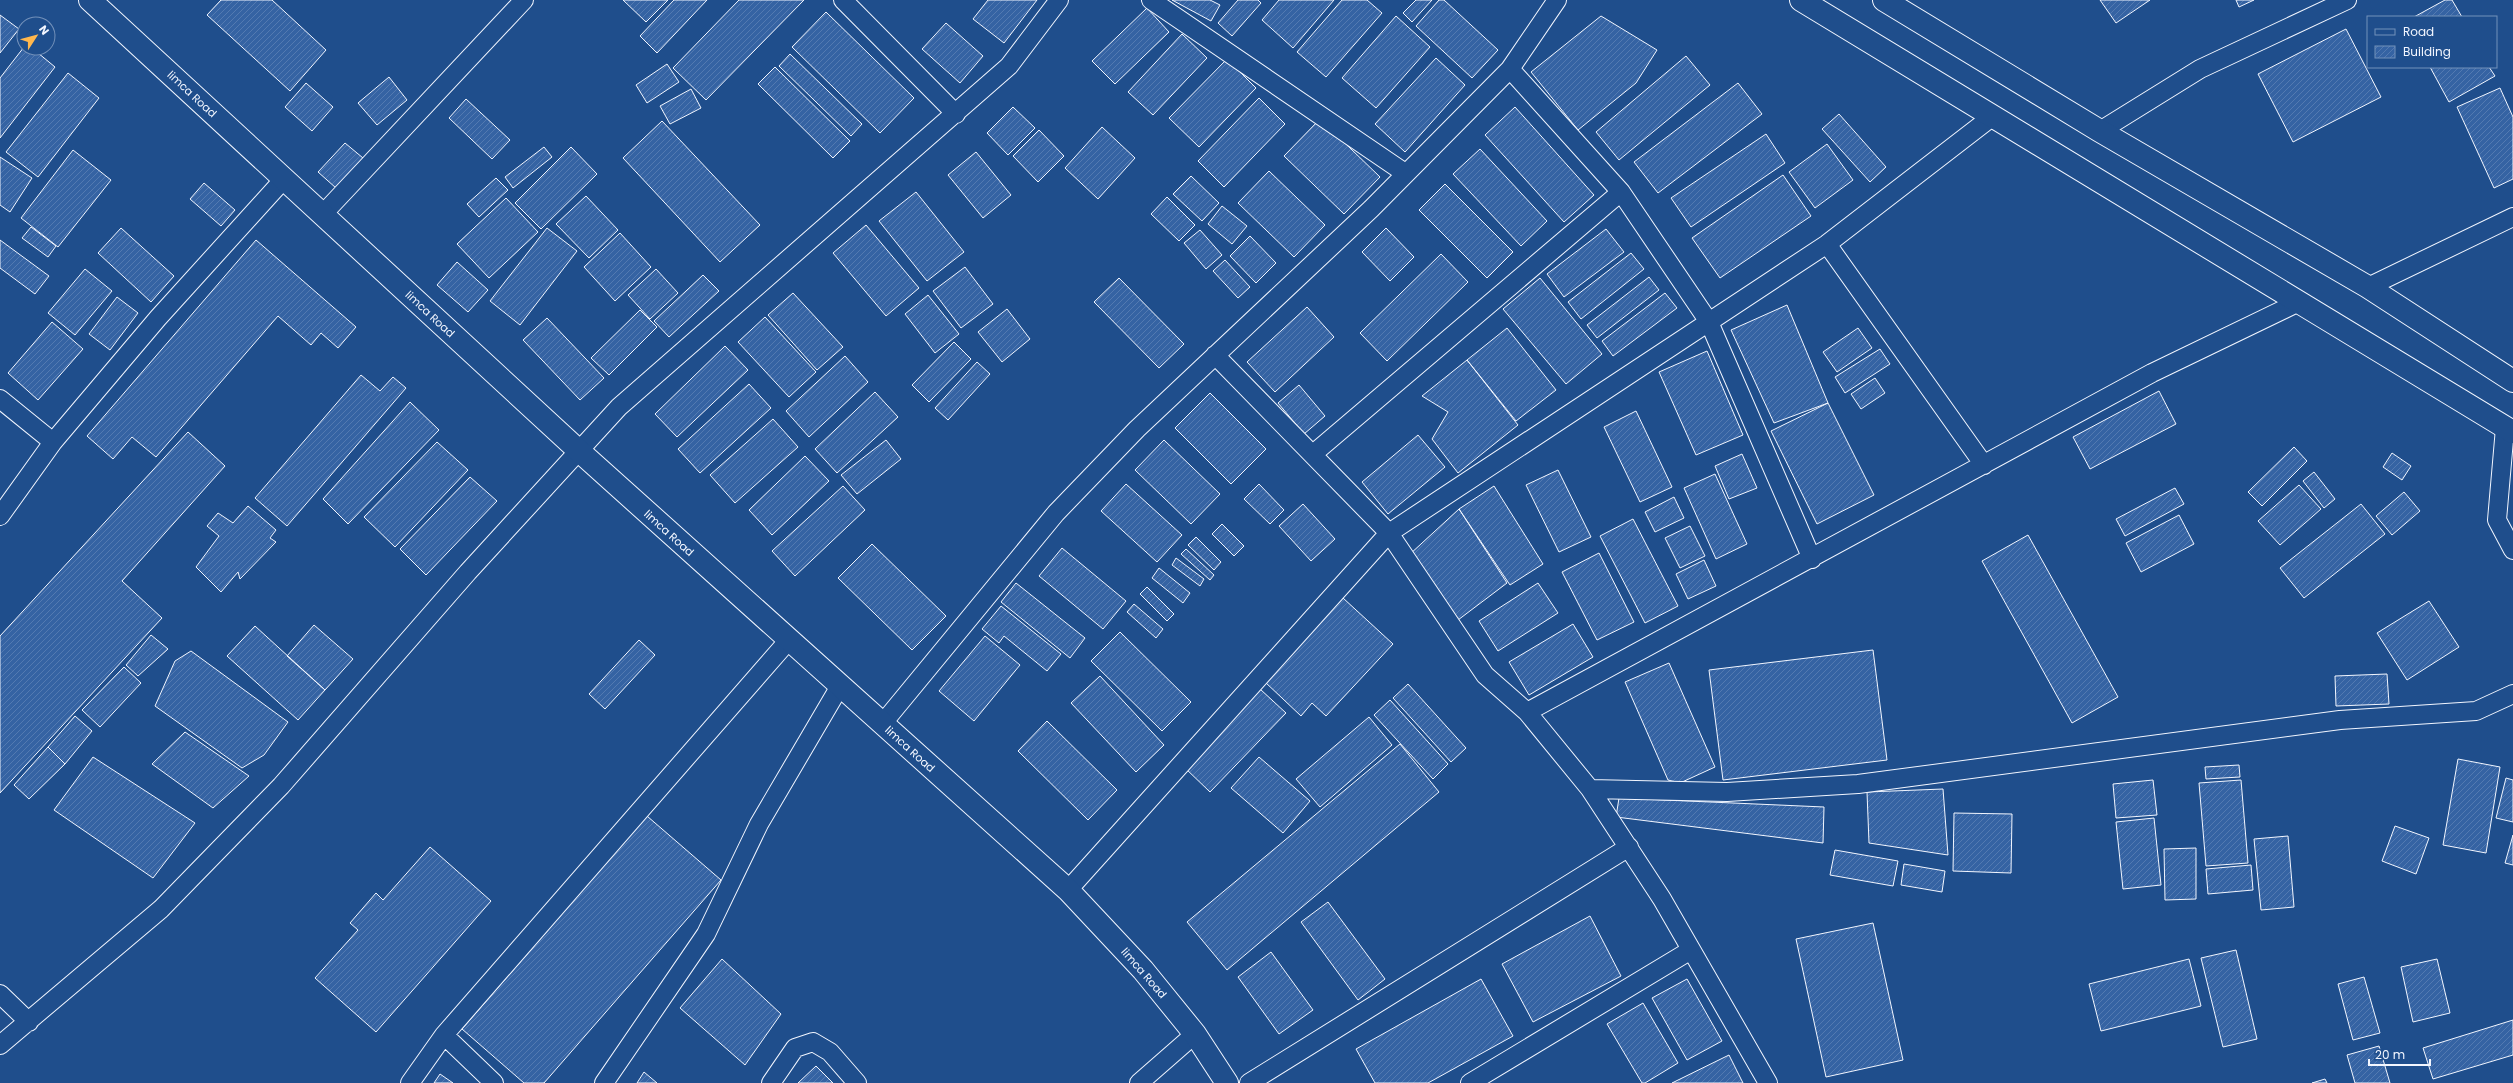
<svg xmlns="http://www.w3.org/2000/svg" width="2513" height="1083" viewBox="0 0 2513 1083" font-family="Poppins,sans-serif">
<defs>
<pattern id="building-hatch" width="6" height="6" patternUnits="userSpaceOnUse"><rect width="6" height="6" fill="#3563a3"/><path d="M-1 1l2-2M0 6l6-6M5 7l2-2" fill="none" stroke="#537ab1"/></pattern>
</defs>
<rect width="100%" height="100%" fill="#1f4e8c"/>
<path fill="url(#building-hatch)" stroke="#f2f6ff" d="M221,0H272L326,50L290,91L207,15Z
M623,0H668L646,22Z
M674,0H707L657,53L640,36Z
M739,0H804L706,100L673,68Z
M988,0H1037L1004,43L973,19Z
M1172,0H1210L1220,5L1211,21Z
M1238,0H1258L1261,3L1232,36L1218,23Z
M1279,0H1334L1293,48L1262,20Z
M1342,0H1367L1382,13L1326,77L1297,52Z
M1416,0H1432L1412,22L1403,13Z
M1439,0H1444L1498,50L1472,78L1416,26Z
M2100,0H2150L2116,23Z
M2236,0H2254L2239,7Z
M2445,0H2452L2462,17H2414Z
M1147,8L1169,32L1115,84L1092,61Z
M826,12L914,98L880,133L792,47Z
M0,15L19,29L0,53Z
M1396,16L1430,47L1376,108L1342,78Z
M1601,16L1657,50L1636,83L1578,130L1531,72Z
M946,23L983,56L960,83L922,49Z
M2346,29L2381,97L2293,142L2258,74Z
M1182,34L1207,58L1153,115L1128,92Z
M24,47L32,48L55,67L0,138V78Z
M790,54L862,124L851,136L779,66Z
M1686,56L1710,85L1619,160L1596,132Z
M1436,58L1465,85L1405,152L1375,124Z
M1227,59L1256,88L1199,147L1169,118Z
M667,64L679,82L647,103L636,85Z
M775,67L850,141L833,158L758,84Z
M2430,67H2489L2495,76L2449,102Z
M68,73L99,98L38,177L6,152Z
M389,77L407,100L377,125L358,103Z
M306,83L333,107L312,131L285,107Z
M1738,83L1762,114L1658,193L1634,162Z
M2500,88L2513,117V179L2494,188L2457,107Z
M691,89L701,108L670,124L660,106Z
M1259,98L1285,124L1224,187L1198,161Z
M466,99L510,140L492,159L449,118Z
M1013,107L1035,128L1008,155L987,133Z
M1515,107L1594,195L1564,222L1485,135Z
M1839,114L1886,167L1870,182L1822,129Z
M1320,119L1380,177L1344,214L1284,156Z
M662,121L760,225L720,262L623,158Z
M1102,127L1135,158L1098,199L1065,168Z
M1039,130L1064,156L1038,182L1013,156Z
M1766,134L1785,163L1691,227L1671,198Z
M345,143L363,158L336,188L318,172Z
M1827,144L1853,180L1815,208L1789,172Z
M544,147L552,157L513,188L505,177Z
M571,147L597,174L541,229L515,203Z
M1480,149L1547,221L1521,246L1453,174Z
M73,150L111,180L58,247L21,218Z
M976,152L1011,195L983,218L948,175Z
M0,157L32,178L10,212L0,205Z
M1269,171L1325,225L1294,257L1238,203Z
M1783,175L1811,216L1720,278L1692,238Z
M1191,176L1219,203L1202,221L1173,194Z
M496,178L508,190L479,217L467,204Z
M204,183L235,210L221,226L190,199Z
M1445,184L1513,252L1487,278L1419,210Z
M916,192L964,252L927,281L879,221Z
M586,196L618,230L589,258L556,224Z
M1167,197L1195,225L1179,241L1151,214Z
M506,198L538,232L489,278L457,244Z
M1222,206L1247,226L1232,244L1208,224Z
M866,225L919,288L886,316L833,253Z
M31,227L56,246L48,257L22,238Z
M121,228L174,276L151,302L98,253Z
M547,228L577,251L520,325L490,301Z
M1386,228L1414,257L1390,281L1362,252Z
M1606,229L1624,252L1564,297L1547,274Z
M1200,230L1222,255L1206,269L1184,243Z
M620,233L651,267L615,301L584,267Z
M1250,236L1276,263L1256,283L1230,256Z
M0,240L49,276L35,294L0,268Z
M256,240L356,327L338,348L321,333L311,345L278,316L156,457L132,437L113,459L87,436Z
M1631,253L1644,269L1581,319L1568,302Z
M1441,254L1468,282L1387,361L1360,333Z
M1225,260L1250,287L1238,298L1213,271Z
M457,262L488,290L468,312L437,285Z
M965,267L993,304L961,328L933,291Z
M85,269L112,291L75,335L48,313Z
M656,269L678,293L650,319L628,295Z
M703,275L719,291L669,337L654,321Z
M1649,277L1659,290L1597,338L1587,325Z
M1119,278L1184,344L1159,368L1094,302Z
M1540,278L1602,354L1566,384L1503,309Z
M793,293L843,347L817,370L768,315Z
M1665,293L1677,308L1613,356L1602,341Z
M928,295L959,334L935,353L905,314Z
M117,297L138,313L110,350L89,334Z
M1787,305L1828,403L1774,423L1731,330Z
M1307,307L1334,337L1275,392L1247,362Z
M1007,309L1030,339L1002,362L978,332Z
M640,310L657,327L609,375L591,358Z
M765,317L816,372L789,397L738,342Z
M547,318L604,378L580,400L523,340Z
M52,322L83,349L38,400L8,373Z
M1507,328L1556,390L1516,421L1467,360Z
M1858,328L1872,348L1837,372L1823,352Z
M954,342L971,359L929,402L912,385Z
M725,346L748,370L677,437L655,414Z
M1880,349L1890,364L1845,393L1835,377Z
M1707,351L1743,435L1696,455L1659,372Z
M845,356L868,382L809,437L786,411Z
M1467,360L1518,425L1458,473L1432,439L1448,412L1422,396Z
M977,362L990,374L948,420L935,408Z
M361,375L380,391L393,377L406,388L287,526L255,498Z
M1875,378L1885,393L1861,409L1851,394Z
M749,384L771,408L700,473L678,449Z
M1299,385L1325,416L1304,434L1278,403Z
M2159,391L2176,424L2090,469L2073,437Z
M875,392L898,417L837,473L815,449Z
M1210,393L1266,449L1231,484L1175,428Z
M410,402L439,430L348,524L323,499Z
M1828,403L1874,495L1817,524L1771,431Z
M1636,411L1672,487L1640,502L1604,427Z
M773,419L798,447L735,503L710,475Z
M188,432L225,466L122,581L162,618L0,793V636Z
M1418,435L1445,467L1388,514L1362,482Z
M886,440L901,459L857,494L841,475Z
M1164,440L1220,494L1191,524L1135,470Z
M437,442L468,470L395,547L364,517Z
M2294,447L2307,461L2262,506L2248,492Z
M2392,453L2411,466L2402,480L2383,467Z
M1742,454L1757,488L1729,499L1715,466Z
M805,456L829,481L772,535L749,510Z
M1558,470L1591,537L1559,552L1526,485Z
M2314,472L2335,499L2324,508L2303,481Z
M1715,474L1747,544L1716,559L1684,488Z
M470,477L497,501L426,575L400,549Z
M1126,484L1182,535L1157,562L1101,511Z
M1259,484L1284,510L1270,524L1244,499Z
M2299,485L2321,509L2280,545L2258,521Z
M843,486L865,510L795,576L772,551Z
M1494,486L1543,564L1510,585L1459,509Z
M2175,488L2184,504L2125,536L2116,519Z
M2404,492L2420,511L2392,535L2376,516Z
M1674,497L1684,518L1655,532L1645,512Z
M1303,504L1335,539L1311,561L1279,526Z
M2361,504L2385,534L2304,598L2280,568Z
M248,506L276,530L270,538L276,542L240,579L238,572L221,592L196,567L219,536L207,526L218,513L233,523Z
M1459,509L1507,583L1458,620L1409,555Z
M2179,515L2194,544L2141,572L2126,543Z
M1633,519L1678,606L1645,623L1600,536Z
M1222,524L1244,546L1234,556L1212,534Z
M1690,526L1705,556L1680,568L1665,538Z
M2028,535L2118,697L2072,723L1982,561Z
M1196,537L1221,562L1214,570L1188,545Z
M872,544L946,616L912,650L838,578Z
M1062,548L1126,601L1103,629L1039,576Z
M1186,549L1214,575L1210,580L1181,554Z
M1599,553L1634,622L1597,640L1562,572Z
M1176,558L1204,579L1200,586L1172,565Z
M1704,560L1716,586L1688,599L1676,574Z
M1159,568L1190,593L1183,603L1152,578Z
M1016,583L1085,638L1070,658L1001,602Z
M1538,583L1558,613L1498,651L1479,621Z
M1147,587L1174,614L1167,621L1140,594Z
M1343,598L1393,644L1326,716L1312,703L1301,716L1265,682Z
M2429,601L2459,647L2407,680L2377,633Z
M1134,604L1163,629L1156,638L1127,612Z
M1001,606L1061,654L1047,671L1004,636L999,643L982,629Z
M1573,624L1593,657L1529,695L1509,662Z
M314,625L353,659L325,690L287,656Z
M255,626L325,690L298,720L227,656Z
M1120,632L1191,702L1162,731L1091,661Z
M151,635L168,649L138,676L126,665Z
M985,636L1020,665L974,721L939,691Z
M639,640L655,655L605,709L589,694Z
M1873,650L1887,760L1723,780L1709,670Z
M191,651L288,722L264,755L242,768L155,706L175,661Z
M1669,663L1715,767L1680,783L1668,780L1625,682Z
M124,667L141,683L100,727L82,710Z
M2387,674L2389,704L2336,706L2335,676Z
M1100,676L1164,745L1136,772L1071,703Z
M1408,684L1466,748L1451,762L1393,698Z
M1260,689L1286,713L1210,792L1184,767Z
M1390,700L1448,764L1433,779L1374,715Z
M75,716L92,731L65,764L48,747Z
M1369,717L1392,745L1320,807L1296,779Z
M1047,721L1117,790L1088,820L1018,751Z
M185,732L249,776L213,808L152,764Z
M1400,744L1439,792L1227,970L1187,922Z
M48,747L65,764L29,799L14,785Z
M93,757L195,823L153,878L54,810Z
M1259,757L1310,801L1283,833L1231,788Z
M2458,759L2500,767L2486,853L2443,845Z
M2239,765L2240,777L2206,779L2205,767Z
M2506,778L2513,780V822L2496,818Z
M2153,780L2157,815L2116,818L2113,784Z
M2241,780L2248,863L2206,866L2199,783Z
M1943,789L1948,855L1869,843L1867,792Z
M1619,798L1824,807L1823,843L1616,817Z
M1954,813L2012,814L2011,873L1953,871Z
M647,816L721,880L544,1083H524L462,1029Z
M2154,818L2161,885L2123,889L2116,822Z
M2395,826L2429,838L2416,874L2382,861Z
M2513,835V865L2505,863Z
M2288,836L2294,907L2261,910L2254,839Z
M430,847L491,901L376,1032L315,978L358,930L350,923L376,893L383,900Z
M2196,848V899L2165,900L2164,849Z
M1835,850L1898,861L1893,886L1830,875Z
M1904,864L1945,871L1942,892L1901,885Z
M2251,865L2253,890L2208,894L2206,869Z
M1328,902L1385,979L1358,1000L1301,922Z
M1590,916L1621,976L1533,1022L1502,964Z
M1873,923L1903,1060L1826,1077L1796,939Z
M2236,950L2257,1039L2223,1047L2201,958Z
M1271,952L1313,1010L1279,1034L1238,977Z
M722,959L781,1014L745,1065L680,1008Z
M2189,959L2201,1006L2101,1031L2089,984Z
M2437,959L2450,1013L2413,1022L2401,967Z
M2364,977L2380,1033L2353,1040L2338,984Z
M1481,979L1513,1036L1428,1083H1375L1356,1049Z
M1687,979L1722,1041L1687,1060L1652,998Z
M1643,1003L1678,1063L1645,1083H1642L1607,1024Z
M2513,1020V1055L2433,1079L2423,1048Z
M2379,1046L2390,1083H2355L2347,1055Z
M1729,1055L1743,1083H1672Z
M816,1066L833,1083H798Z
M644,1072L657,1083H637Z
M440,1074L453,1083H434Z
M2325,1079L2327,1083H2312Z"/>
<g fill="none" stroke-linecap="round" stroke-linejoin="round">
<g stroke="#f2f6ff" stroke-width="20">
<path id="street" d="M843,0L956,114
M1151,0L1405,173
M1510,69L1621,192L1709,322L1812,559
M2100,131L2200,69L2347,0
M322,215L524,0
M1827,244L1984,465
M2368,287L2513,217
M1215,355L1389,533L1485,675L1527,712L1590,789L1662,899L1768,1083
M0,399L53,442
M2505,428L2497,520L2513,550
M1313,454L1621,192
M0,516L53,442L158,318L284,179
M1527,712L2152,373L2299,302
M883,723L1056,513L1137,429L1371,209L1510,69L1557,0
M1590,789L1727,792L1858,784L2340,720L2476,711L2513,694
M1068,890L1389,533L1827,244L1993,116
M0,994L29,1022
M444,1035L494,1083
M0,1045L161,909L281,786L468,572L619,407L1009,66L1059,0
M410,1083L444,1035L788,641
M604,1083L706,934L759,824L840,686
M771,1083L795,1048L813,1042L830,1052L857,1083
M1139,1083L1195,1034
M1249,1083L1629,847
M1470,1083L1691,950"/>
</g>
<g stroke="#f2f6ff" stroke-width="24">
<path id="primary" d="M90,0L578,450L1068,890L1143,970L1195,1034L1227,1083"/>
</g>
<g stroke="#f2f6ff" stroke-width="24">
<path id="highway" d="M1801,0L2513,432
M1884,0L2100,131L2368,287L2513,381"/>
</g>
<use href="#street" stroke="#1f4e8c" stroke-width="18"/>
<use href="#primary" stroke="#1f4e8c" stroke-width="22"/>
<use href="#highway" stroke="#1f4e8c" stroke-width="22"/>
</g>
<g text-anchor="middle" stroke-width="3" stroke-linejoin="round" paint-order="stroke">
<g font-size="11" fill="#f2f6ff" stroke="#1f4e8c">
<text transform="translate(192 94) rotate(43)" y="4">limca Road</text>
<text transform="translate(430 314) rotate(43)" y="4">limca Road</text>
<text transform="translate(669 533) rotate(42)" y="4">limca Road</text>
<text transform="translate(910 749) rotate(42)" y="4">limca Road</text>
<text transform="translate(1144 973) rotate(49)" y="4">limca Road</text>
</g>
</g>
<rect x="2367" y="16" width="130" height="52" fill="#1f4e8c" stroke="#7391ba"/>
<rect x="2375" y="29" width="20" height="6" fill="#1f4e8c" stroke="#7391ba"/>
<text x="2403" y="36" font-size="12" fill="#f2f6ff">Road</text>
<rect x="2375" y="46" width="20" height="12" fill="url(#building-hatch)" stroke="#7391ba"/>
<text x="2403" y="56" font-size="12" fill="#f2f6ff">Building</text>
<g transform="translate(36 36) rotate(54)"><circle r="19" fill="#1f4e8c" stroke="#7391ba"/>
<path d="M0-3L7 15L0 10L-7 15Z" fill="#ffb74d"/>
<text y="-6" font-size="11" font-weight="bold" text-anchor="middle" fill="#f2f6ff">N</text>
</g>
<path d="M2369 1059v6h61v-6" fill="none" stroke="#f2f6ff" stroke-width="2"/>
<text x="2375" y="1059" font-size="12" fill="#f2f6ff" stroke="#1f4e8c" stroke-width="3" paint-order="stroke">20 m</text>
</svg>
